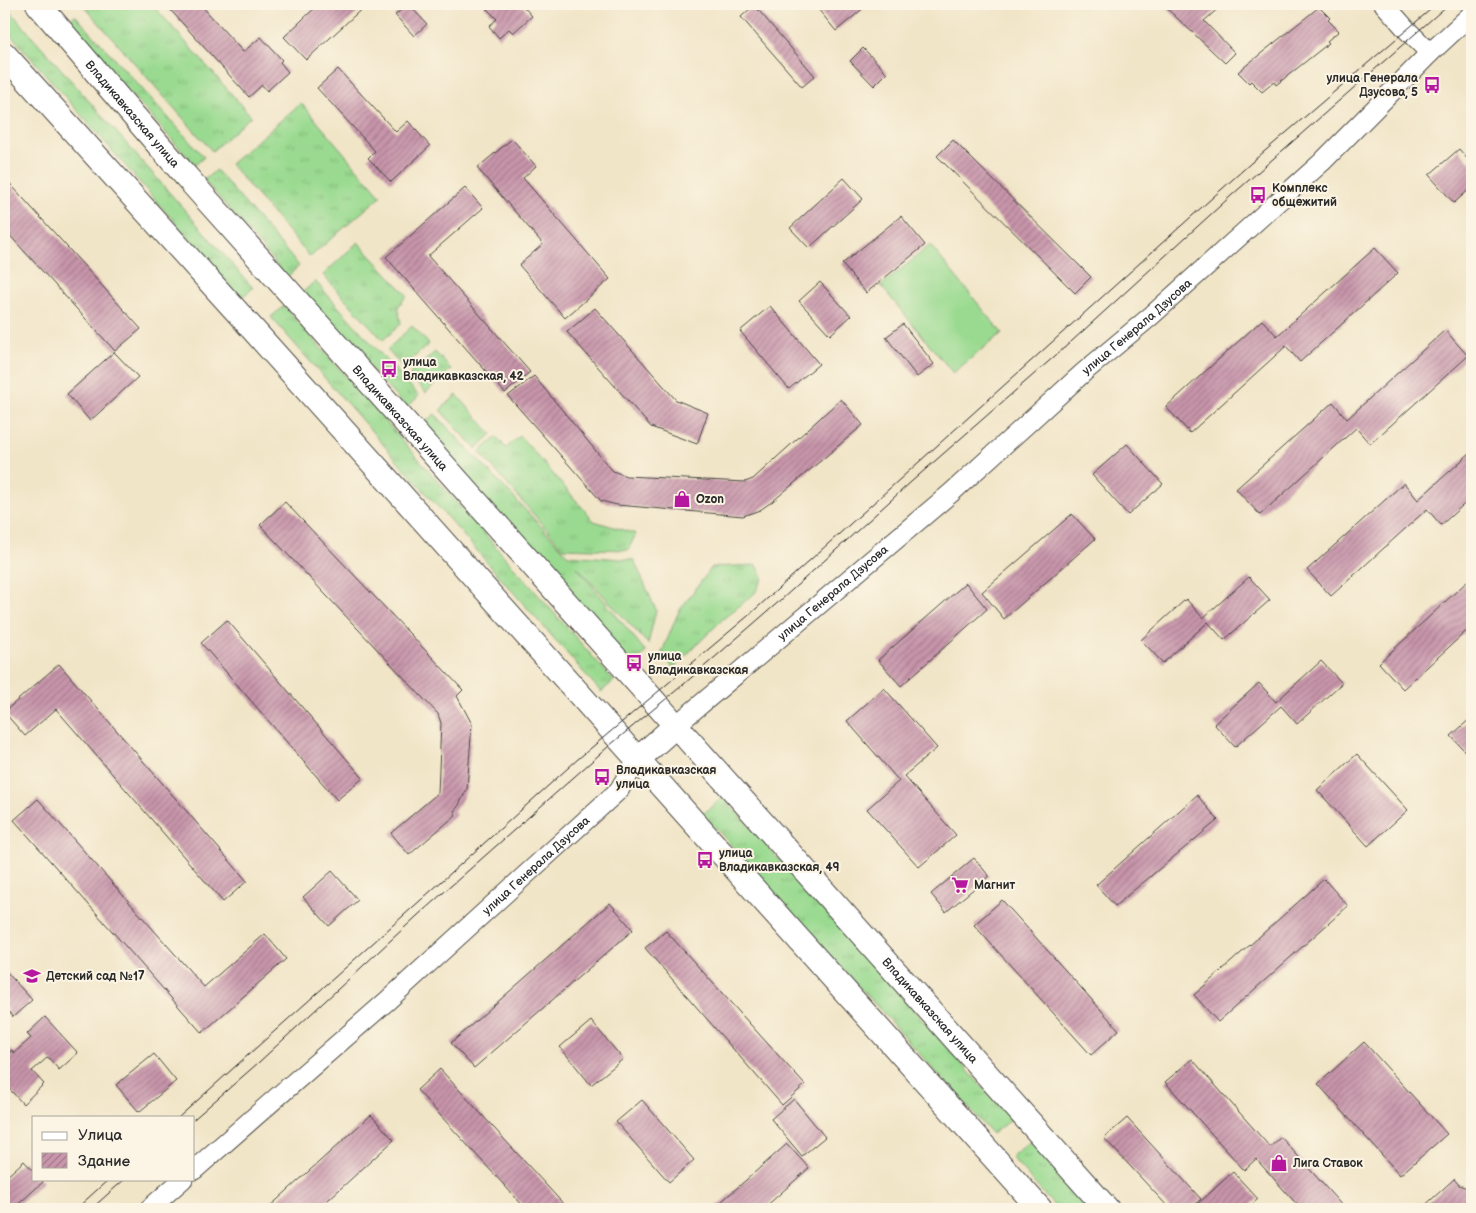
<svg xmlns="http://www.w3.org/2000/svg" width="1476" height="1213" viewBox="0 0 1476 1213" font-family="'Balsamiq Sans',sans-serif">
<defs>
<pattern id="grass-tufts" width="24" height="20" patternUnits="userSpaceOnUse" patternTransform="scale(1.25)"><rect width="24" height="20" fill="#9ada90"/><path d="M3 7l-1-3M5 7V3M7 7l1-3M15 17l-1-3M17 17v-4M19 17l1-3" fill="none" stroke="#85bb7c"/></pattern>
<pattern id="building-hatch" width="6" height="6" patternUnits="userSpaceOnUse" patternTransform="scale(1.25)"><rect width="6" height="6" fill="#c895ab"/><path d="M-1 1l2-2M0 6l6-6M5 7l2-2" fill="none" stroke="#a37a8b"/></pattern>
</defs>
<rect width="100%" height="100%" fill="#fcf5e5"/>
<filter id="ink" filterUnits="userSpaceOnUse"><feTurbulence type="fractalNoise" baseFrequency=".02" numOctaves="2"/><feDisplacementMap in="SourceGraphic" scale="10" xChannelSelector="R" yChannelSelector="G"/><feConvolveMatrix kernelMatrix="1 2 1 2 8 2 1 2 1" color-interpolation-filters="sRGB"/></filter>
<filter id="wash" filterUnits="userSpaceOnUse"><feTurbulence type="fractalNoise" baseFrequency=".0096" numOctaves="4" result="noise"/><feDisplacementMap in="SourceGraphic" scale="20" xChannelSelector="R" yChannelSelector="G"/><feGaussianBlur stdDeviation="1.12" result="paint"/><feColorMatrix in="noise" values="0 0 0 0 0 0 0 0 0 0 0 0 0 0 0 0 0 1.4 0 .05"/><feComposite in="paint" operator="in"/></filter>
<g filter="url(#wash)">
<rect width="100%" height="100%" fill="#f1e5c7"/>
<path fill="url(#grass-tufts)" stroke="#62825e" d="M4,4L253,288L241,298L4,27Z
M86,4H152L251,116L212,151L84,6Z
M75,15L204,157L195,165L66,23Z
M301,103L381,196L310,257L230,164Z
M216,170L299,266L287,277L204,180Z
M358,242L407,295L398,307L401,324L383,340L323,275Z
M315,281L419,396L406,408L302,293Z
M284,306L614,681L601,692L271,317Z
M412,326L429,344L403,367L387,350Z
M435,352L451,369L426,393L409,375Z
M457,395L492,434L476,449L440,410Z
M435,414L568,555L634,560L656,610L648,644L577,567L646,652L629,667L418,428Z
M520,436L594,521L636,534L628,550L563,548L479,452L497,437L506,448Z
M757,565L763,578L755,593L723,619L673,668L662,652L679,611L712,567Z
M723,797L1011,1119L992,1134L703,814Z
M1032,1140L1093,1209H1057L1011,1157Z"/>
<path fill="#9ada90" stroke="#62825e" d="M930,245L1002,333L953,373L881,286Z"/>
<g id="blocks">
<path fill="url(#building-hatch)" d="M165,4H200L243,52L261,37L282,60L280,62L288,72L267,91L262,85L249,97Z
M319,4H367L306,60L284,37Z
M408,4L427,24L414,36L395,15Z
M487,4H523L522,5L532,16L513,33L509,29L499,38L489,26L497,19L484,6Z
M814,4H863L865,7L836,31Z
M1162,4H1223L1204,21L1235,53L1225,63Z
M754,5L815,76L802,87L741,17Z
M1319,7L1330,18L1328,20L1339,31L1327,41L1329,43L1276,85L1274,82L1262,92L1251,81L1249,83L1238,72Z
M863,48L887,73L874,86L850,61Z
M338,69L396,132L408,121L430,146L391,182L368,158L375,151L317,88Z
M512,139L536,166L523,178L610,279L565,318L519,265L543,244L477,168Z
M953,140L1091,277L1075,293L937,156Z
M1459,149L1470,162L1472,159V187L1454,203L1429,175Z
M4,177L141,329L115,351L4,229Z
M844,178L863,199L809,248L790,228Z
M465,188L483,208L428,256L530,372L505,393L386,257Z
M901,216L925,245L866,293L842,264Z
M1375,248L1398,273L1300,362L1286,346L1190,433L1166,407L1262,320L1277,336Z
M820,282L851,316L830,335L799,301Z
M770,306L819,364L789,389L740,331Z
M595,308L676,400L708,413L697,444L651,427L567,332Z
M903,324L934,364L917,377L886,337Z
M1445,330L1468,356L1370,444L1356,428L1260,515L1236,489L1333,402L1347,419Z
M114,352L138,377L90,421L67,394Z
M534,376L605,462L613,471L626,476L745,482L753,479L841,399L863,425L773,501L760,510L743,516L617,505L601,501L508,396Z
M1127,444L1163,484L1128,515L1092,475Z
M1472,451V497L1441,525L1427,509L1331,596L1307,570L1404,483L1418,500Z
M285,502L463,690L457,696L472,724L467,789L459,805L454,811L456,815L409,855L391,833L438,793L441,723L438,714L260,525Z
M1072,514L1095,539L1004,619L982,592Z
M1249,577L1270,600L1224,640L1208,622L1163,663L1141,640L1186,599L1203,618Z
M1472,577V626L1403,689L1379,663Z
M966,583L987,609L901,686L878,660Z
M227,620L363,778L337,800L201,643Z
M1321,661L1342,683L1297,724L1281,706L1235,747L1214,724L1259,683L1276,702Z
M59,664L247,881L223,902L56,709L25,736L4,712Z
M884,688L937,748L904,776L956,835L919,867L867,809L899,781L847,721Z
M1472,717V759L1451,736Z
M1357,754L1408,810L1368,846L1317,790Z
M1197,795L1218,820L1115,906L1096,885Z
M38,799L204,987L265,934L286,959L202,1033L14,820Z
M974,858L989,876L946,912L931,894Z
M332,871L358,900L329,926L303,897Z
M1324,879L1348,906L1218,1022L1194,995Z
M1002,900L1119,1030L1091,1055L974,925Z
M610,903L633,930L474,1068L451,1043Z
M666,931L805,1085L782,1105L645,948Z
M4,969L32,1000L13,1017L4,1006Z
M45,1017L78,1053L59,1070L48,1057L32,1071L44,1084L23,1104L4,1083V1058L12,1050L14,1053L31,1038L27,1034Z
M591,1021L623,1059L591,1085L560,1047Z
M1364,1042L1447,1134L1400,1175L1318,1084Z
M154,1054L176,1081L139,1112L116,1085Z
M1192,1059L1270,1147L1281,1137L1345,1209H1301L1256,1159L1244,1170L1165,1082Z
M440,1069L568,1209H526L417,1090Z
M794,1099L825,1137L802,1156L771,1119Z
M642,1100L694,1160L669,1182L616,1122Z
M371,1115L394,1140L318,1209H267Z
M1127,1118L1201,1199L1190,1209H1170L1104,1138Z
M787,1144L809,1168L763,1209H713Z
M24,1161L34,1172V1179H40L43,1182L13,1209H4V1179Z
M1233,1172L1258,1199L1247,1209H1192Z
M1454,1179L1459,1185L1467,1188L1470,1186L1472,1188V1209H1421Z"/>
</g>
</g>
<g filter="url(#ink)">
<use href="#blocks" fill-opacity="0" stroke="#494742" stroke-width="1"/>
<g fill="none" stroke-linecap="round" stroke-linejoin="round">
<g stroke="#494742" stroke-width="21">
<g id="minor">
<path d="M1384,4L1407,30L1430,53"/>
<path id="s1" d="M674,727L951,493L1084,372L1151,316L1322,162L1430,53L1472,14"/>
<path id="s2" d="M194,1170L387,1001L619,790L637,760"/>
<path d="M149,1209L183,1179"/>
</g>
</g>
<g stroke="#494742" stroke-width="26">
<g id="major">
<path id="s3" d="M38,4C89,63 139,123 191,182C494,526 802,866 1107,1209"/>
<path d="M4,54L249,325L1040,1209"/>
<path d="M637,760L674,727"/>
</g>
</g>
<use href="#minor" stroke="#fff" stroke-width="19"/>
<use href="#major" stroke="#fff" stroke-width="24"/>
<path stroke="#2b2b2b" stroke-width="1" d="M179,1117L578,759L748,616L1252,162L1437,4
M194,1119L258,1063L417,916L609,746L684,684L782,599L911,482L1072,341L1232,195L1449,4
M76,1209L109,1179
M91,1209L125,1179"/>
</g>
</g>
<defs>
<g id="bus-bare" transform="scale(1.35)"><path d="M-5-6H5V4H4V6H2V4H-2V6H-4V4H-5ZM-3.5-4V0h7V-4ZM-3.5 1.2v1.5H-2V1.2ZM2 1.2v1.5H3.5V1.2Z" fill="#b5179e" stroke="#fcf5e5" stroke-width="2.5" paint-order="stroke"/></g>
<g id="shop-bare" transform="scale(1.35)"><path d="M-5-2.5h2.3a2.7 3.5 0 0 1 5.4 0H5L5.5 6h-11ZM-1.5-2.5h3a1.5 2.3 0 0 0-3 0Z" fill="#b5179e" stroke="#fcf5e5" stroke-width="2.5" paint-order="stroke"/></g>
<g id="supermarket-bare" transform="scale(1.35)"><path d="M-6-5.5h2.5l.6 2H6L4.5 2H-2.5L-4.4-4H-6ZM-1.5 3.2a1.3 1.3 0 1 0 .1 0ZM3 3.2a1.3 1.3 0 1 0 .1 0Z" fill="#b5179e" stroke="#fcf5e5" stroke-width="2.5" paint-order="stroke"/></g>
<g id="school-bare" transform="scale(1.35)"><path d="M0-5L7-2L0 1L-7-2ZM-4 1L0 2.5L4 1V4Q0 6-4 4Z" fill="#b5179e" stroke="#fcf5e5" stroke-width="2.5" paint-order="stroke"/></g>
</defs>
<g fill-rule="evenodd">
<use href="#bus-bare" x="1432" y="85"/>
<use href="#bus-bare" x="1258" y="195"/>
<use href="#bus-bare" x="389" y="369"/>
<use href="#shop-bare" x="682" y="499"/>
<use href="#bus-bare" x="634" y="663"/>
<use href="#bus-bare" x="602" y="777"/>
<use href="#bus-bare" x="705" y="860"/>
<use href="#supermarket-bare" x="960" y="885"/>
<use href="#school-bare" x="32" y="976"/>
<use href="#shop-bare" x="1279" y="1163"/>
</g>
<g text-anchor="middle" stroke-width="4" stroke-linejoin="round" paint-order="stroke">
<g font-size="12" font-weight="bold" fill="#2b2b2b" stroke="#fcf5e5" text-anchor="start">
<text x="1418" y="82" text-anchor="end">улица Генерала<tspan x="1418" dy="14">Дзусова, 5</tspan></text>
<text x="1272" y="192">Комплекс<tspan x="1272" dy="14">общежитий</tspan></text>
<text x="403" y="366">улица<tspan x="403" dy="14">Владикавказская, 42</tspan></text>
<text x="696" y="503">Ozon</text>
<text x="648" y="660">улица<tspan x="648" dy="14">Владикавказская</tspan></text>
<text x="616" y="774">Владикавказская<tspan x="616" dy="14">улица</tspan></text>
<text x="719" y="857">улица<tspan x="719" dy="14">Владикавказская, 49</tspan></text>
<text x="974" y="889">Магнит</text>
<text x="46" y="980">Детский сад №17</text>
<text x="1293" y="1167">Лига Ставок</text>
</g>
<g font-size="12" fill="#2b2b2b" stroke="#fcf5e5">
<text dy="4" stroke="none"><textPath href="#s3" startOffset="145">Владикавказская улица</textPath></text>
<text dy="4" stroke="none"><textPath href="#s1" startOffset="612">улица Генерала Дзусова</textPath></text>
<text dy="4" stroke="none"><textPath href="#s3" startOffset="550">Владикавказская улица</textPath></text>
<text dy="4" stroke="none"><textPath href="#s1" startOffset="208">улица Генерала Дзусова</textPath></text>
<text dy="4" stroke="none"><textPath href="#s2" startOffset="458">улица Генерала Дзусова</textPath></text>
<text dy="4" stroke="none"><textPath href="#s3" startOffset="1345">Владикавказская улица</textPath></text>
</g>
</g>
<rect width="1476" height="1213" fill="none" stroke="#fcf5e5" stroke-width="20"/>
<rect x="32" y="1116" width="162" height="65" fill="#fcf5e5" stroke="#a8a49b"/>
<rect x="42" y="1132" width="25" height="8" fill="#ffffff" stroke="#a8a49b"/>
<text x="78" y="1140" font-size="15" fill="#2b2b2b">Улица</text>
<rect x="42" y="1153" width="25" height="15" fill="url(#building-hatch)" stroke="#a8a49b"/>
<text x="78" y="1166" font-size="15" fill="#2b2b2b">Здание</text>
</svg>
